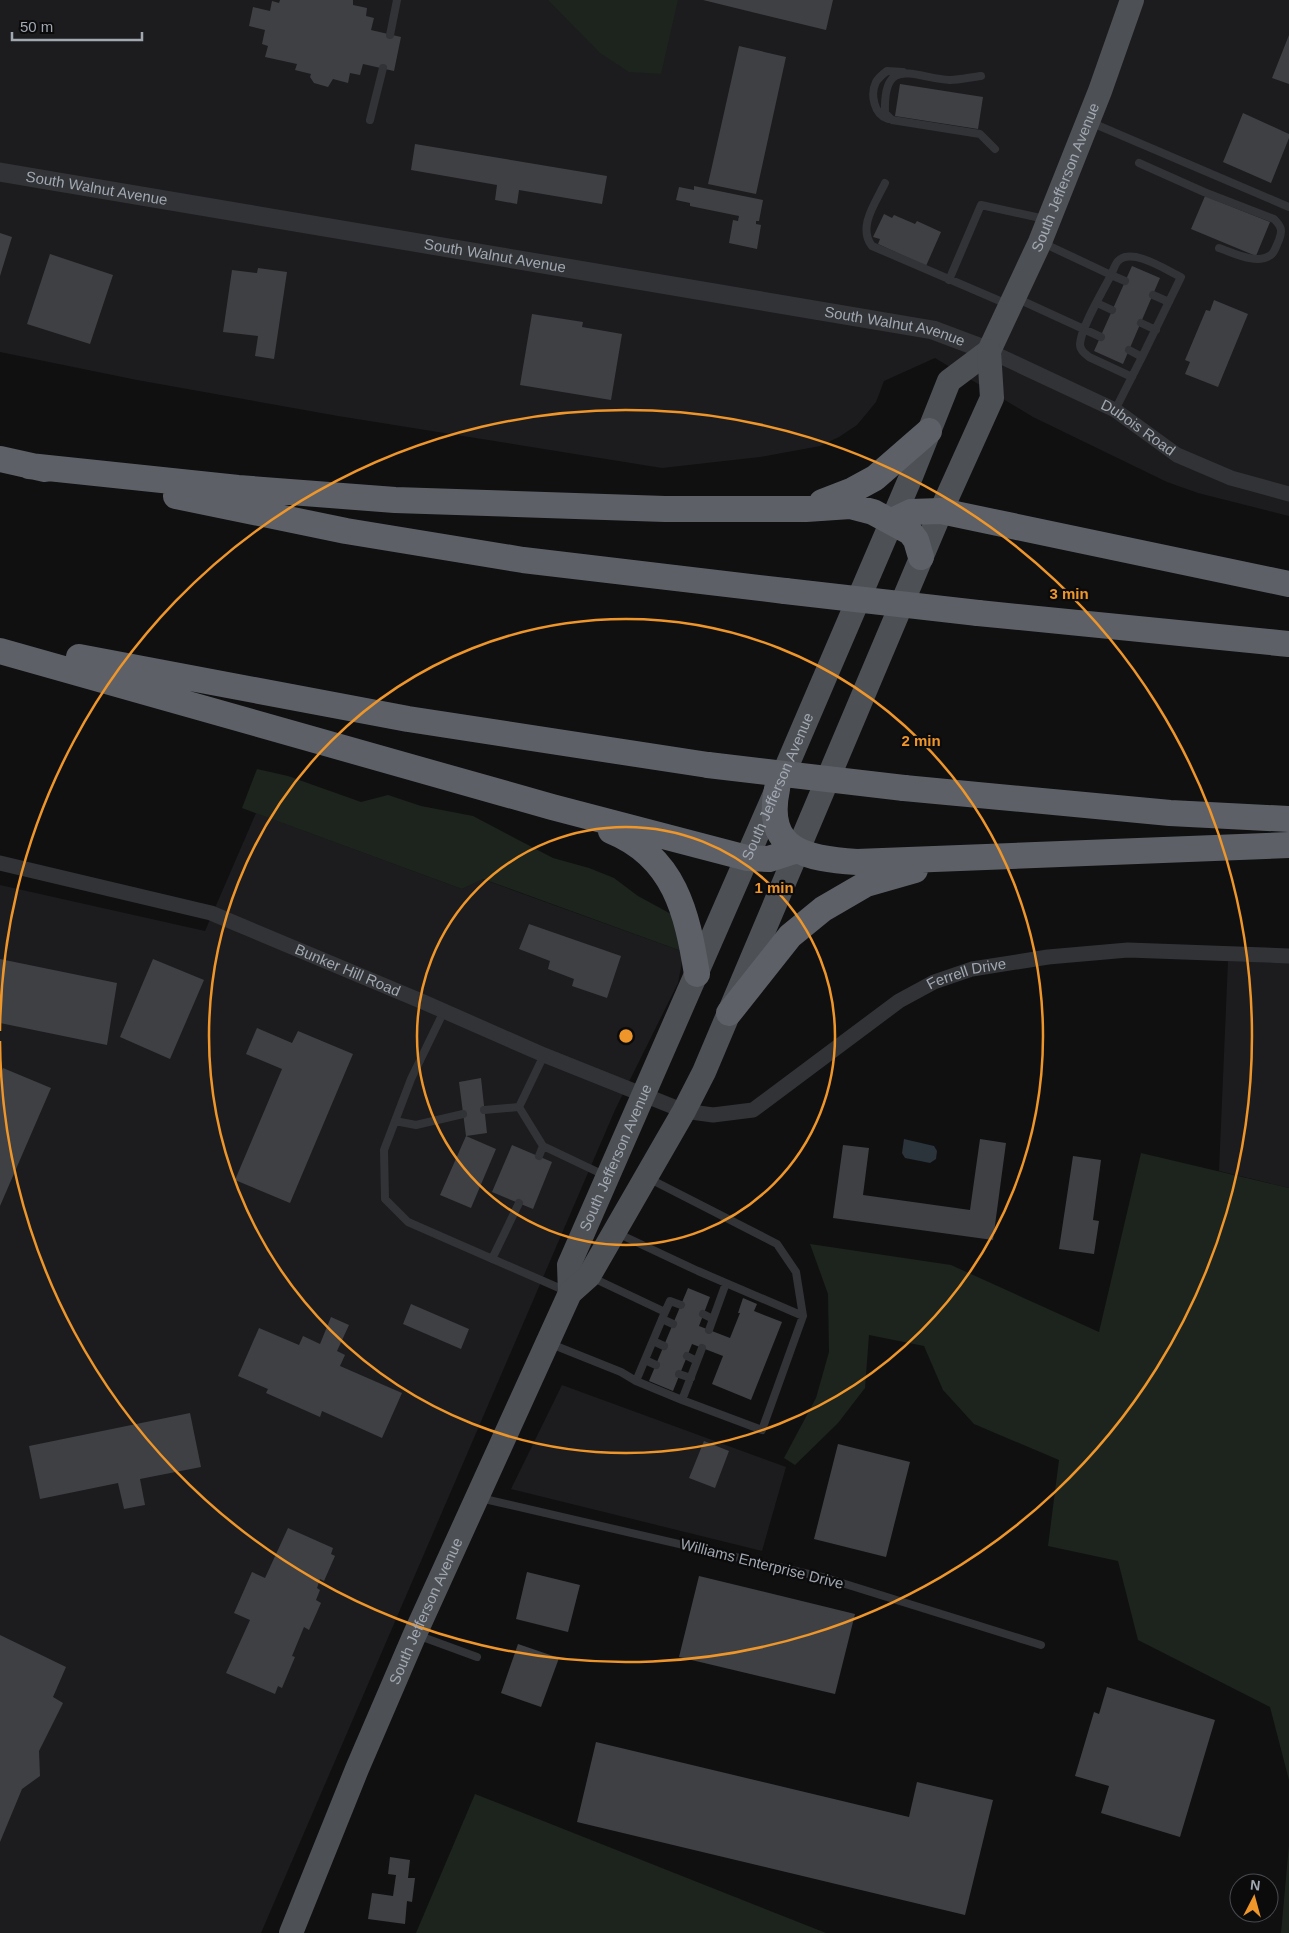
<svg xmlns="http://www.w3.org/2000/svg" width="1289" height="1933" viewBox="0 0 1289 1933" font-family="Arial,sans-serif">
<rect width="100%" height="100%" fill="#101011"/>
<path fill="#1c1c1e" d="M0,0H1289V516L1198,493L1167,482L1033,417L935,358L884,381L876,402L857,425L839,437L820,446L760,457L662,468L338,416L137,380L0,352Z
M256,813L462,889L482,879L684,952L678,983L615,1110L261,1933H0V885L205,931Z
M1228,961L1289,963V1188L1219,1171Z
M562,1385L786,1467L762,1551L511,1489Z"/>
<path fill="#1c241d" d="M548,0H678L661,74L629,72L600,53Z
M257,769L288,776L361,802L388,795L421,806L473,816L553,858L589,868L614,878L638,896L671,914L684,952L483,879L462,889L242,808Z
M1141,1153L1289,1188V1780L1270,1707L1138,1640L1118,1561L1048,1546L1059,1460L974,1424L943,1390L924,1346L869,1335L865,1388L838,1423L795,1465L784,1458L816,1398L829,1352L828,1294L810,1244L951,1265L1099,1332Z
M475,1794L826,1933H416Z
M1289,1845V1933H1281Z"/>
<path fill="#2a343a" d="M904,1139L934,1146L937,1151L936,1159L930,1163L905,1158L902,1153Z"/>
<path fill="#3f4044" d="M280,0H353V5L367,8L366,16L374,18L371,30L401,37L394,71L363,64L360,75L350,73L348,83L333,79L328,87L314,83L310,77L311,74L295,70L297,64L265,57L268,46L262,44L265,30L249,26L253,7L270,11L272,1L279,3Z
M703,0H833L826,30Z
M1289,35V84L1272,78Z
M739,46L786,57L756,194L708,184Z
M900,84L983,97L978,129L895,116Z
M1243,113L1289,134V138L1271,183L1223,162Z
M415,144L607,176L602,204L519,190L517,204L495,200L497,185L411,170Z
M694,186L763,200L759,221H756V224L761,225L757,249L729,243L733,220L738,221L739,216L690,206V203L676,200L679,187L694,190Z
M1205,196L1270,222L1256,256L1191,229Z
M884,214L892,218L894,215L915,224L917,221L941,232L926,266L878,244L880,239L873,237Z
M0,233L12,237L0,276Z
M50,254L113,275L90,344L27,324Z
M1132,266L1160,278L1123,364L1094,351Z
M258,268L287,272L274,359L255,356L258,336L223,332L232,270L257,273Z
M1214,300L1248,314L1218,387L1185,374L1190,362L1185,360L1206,310L1210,311Z
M532,314L583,322L582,327L622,334L611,400L520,385Z
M529,924L621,956L607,998L572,986L574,979L548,969L550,961L519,949Z
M0,959L117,983L107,1045L0,1023Z
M153,959L204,980L170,1059L120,1037Z
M257,1028L292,1043L298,1031L353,1054L290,1203L235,1180L282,1069L246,1054Z
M3,1068L51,1088L0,1206V1076Z
M481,1078L487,1133L466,1136L459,1082Z
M466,1136L496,1149L471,1208L440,1195Z
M980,1139L1006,1143L993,1240L833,1218L843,1145L869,1148L863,1195L970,1210Z
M512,1145L552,1162L533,1209L492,1192Z
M1073,1156L1101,1160L1093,1220L1099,1221L1094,1254L1059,1249Z
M688,1288L710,1297L699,1326L730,1338L740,1313H738L743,1298L757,1304L754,1311L782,1322L751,1400L712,1384L723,1356L692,1344L673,1391L649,1381Z
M411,1304L469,1329L461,1349L403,1324Z
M331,1317L349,1325L337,1351L345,1355L340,1366L402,1393L382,1438L322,1411L320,1417L266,1393L268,1389L238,1376L259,1328L299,1345L303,1336L320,1344Z
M190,1413L201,1467L140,1479L145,1505L124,1509L118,1483L40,1499L29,1446Z
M704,1441L729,1451L715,1488L689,1478Z
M838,1444L910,1462L886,1557L814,1539Z
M288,1528L333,1548L331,1554L335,1556L324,1581L320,1579L317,1588L320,1590L316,1600L321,1603L309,1630L304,1627L292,1656L295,1657L282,1688L278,1686L275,1694L226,1673L250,1620L234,1613L252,1572L265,1578Z
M527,1572L580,1585L568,1632L516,1619Z
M699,1576L855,1614L835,1694L679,1657Z
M0,1635L66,1667L53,1697L63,1703L39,1751L40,1776L22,1789L0,1842Z
M518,1644L559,1658L541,1707L501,1693Z
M1107,1687L1215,1720L1180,1837L1101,1813L1109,1786L1075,1776L1094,1712L1099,1714Z
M596,1742L909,1817L917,1782L993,1800L965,1915L577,1822Z
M390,1857L410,1860L408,1878H415L412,1902L407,1901L405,1924L368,1919L372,1893L393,1896L396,1875L388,1874Z"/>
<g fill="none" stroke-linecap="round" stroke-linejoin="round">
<path stroke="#313336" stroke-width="8" d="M390,35L397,0
M981,76C971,77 960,80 950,80C914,78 883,54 885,113L892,120L980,134L995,149
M888,119C874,115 870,94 876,82C879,77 883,74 887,71L903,72
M370,120L383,68
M1090,122L1289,207
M1139,163L1204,192L1274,219C1281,226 1283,230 1279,240C1277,244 1275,251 1272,254C1258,266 1234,253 1219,248
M885,183C876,202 857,227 872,246L1007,304
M1041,242L1111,275C1113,271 1115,264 1118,261C1132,247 1166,270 1181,277L1142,357L1129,350
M949,280L981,205L1045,219
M1125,281L1111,275C1103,291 1081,327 1080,344C1080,350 1084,353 1089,357L1132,377
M1153,295L1169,302
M1016,298L1101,337
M1097,303L1112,310
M1141,323L1156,330
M1115,410L1142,357
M444,1011L411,1079L384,1150L385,1199L408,1222L566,1291
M544,1055L519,1107L543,1146L604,1175
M484,1110L519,1107
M395,1121L416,1125L463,1114
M539,1156L543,1146
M617,1233L698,1271L803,1316
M492,1259L519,1203
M591,1277L665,1312L636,1381
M665,1312L670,1301L681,1305
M703,1314L713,1319
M662,1319L673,1324
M709,1330L726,1283
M653,1341L664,1346
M551,1344L621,1372L636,1381L682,1400L762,1430L803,1316L796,1272L777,1244L648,1178
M687,1356L697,1361
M645,1360L656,1365
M679,1374L691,1378
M682,1400L702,1348
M480,1498L826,1578L1041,1645
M417,1635L477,1657"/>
<g stroke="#313336" stroke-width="15">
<path id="s1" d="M989,351L1115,410L1177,455L1231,478L1289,494"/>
<path id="s2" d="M0,863L211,913L421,1001L544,1055L684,1111L713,1115L753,1110L899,1001L934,982L972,969L1048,957L1128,950L1289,956"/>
</g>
<path stroke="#313336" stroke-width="19" id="s3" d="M0,172L933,330L989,351"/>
<g stroke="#4d5055" stroke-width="24">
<path id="s4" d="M570,1293L569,1265L777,789L910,479L949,381L989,351L1040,242L1100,91L1132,0"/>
<path id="s5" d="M291,1933L357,1769L415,1634L570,1293L589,1276L684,1111L704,1072L941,511L992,398L989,351"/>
</g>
<path stroke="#5d6167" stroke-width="26" d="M0,459L45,469
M29,466L238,488L395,500L665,509H806L850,506L873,512L910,532L916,540L921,557
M176,496L346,531L523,560L785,591
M822,502L853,490L875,478L929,431
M892,521L911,512L941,511L1289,584
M978,613L1289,644
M0,651L552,807L747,858L769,859L797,850
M79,657L408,719L708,765
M904,788L1170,813L1289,819
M777,789C764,851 807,859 857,862L1289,845
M611,831C675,857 687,913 697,974
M729,1013L790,936L823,909L866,884L915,870"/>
<path stroke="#5d6167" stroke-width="26" d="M785,591L978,613
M708,765L904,788"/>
</g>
<g fill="none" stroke="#ef962b" stroke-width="2.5">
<circle cx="626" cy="1036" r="209"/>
<circle cx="626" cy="1036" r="417"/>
<path d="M0 1031A626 626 0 1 1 0 1041"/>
</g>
<g text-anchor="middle" stroke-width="4.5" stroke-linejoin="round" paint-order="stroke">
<g font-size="15" fill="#a1a8b2" stroke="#0b0b0c">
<text dy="5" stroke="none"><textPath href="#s4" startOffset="1230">South Jefferson Avenue</textPath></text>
<text dy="5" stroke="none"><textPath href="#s3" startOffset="98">South Walnut Avenue</textPath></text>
<text dy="5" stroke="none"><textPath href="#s3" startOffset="502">South Walnut Avenue</textPath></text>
<text dy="5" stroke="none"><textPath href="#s3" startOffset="908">South Walnut Avenue</textPath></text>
<text dy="5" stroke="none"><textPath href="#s1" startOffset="168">Dubois Road</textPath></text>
<text dy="5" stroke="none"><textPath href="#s4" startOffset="550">South Jefferson Avenue</textPath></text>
<text dy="5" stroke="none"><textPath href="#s2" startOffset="365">Bunker Hill Road</textPath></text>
<text dy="5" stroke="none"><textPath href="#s2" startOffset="1055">Ferrell Drive</textPath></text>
<text dy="5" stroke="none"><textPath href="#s4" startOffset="145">South Jefferson Avenue</textPath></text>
<text transform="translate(762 1564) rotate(14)" y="5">Williams Enterprise Drive</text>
<text dy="5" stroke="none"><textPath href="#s5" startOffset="349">South Jefferson Avenue</textPath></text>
</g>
</g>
<circle cx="626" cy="1036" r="8" fill="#ef962b" stroke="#0b0b0c" stroke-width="2.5"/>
<g font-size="15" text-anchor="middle" font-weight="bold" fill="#ef962b" stroke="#0b0b0c" stroke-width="4.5" stroke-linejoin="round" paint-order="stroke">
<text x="1069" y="599">3 min</text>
<text x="921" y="746">2 min</text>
<text x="774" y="893">1 min</text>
</g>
<g transform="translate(1254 1898) rotate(6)"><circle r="24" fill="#0b0b0c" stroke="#474a4e"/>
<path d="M0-4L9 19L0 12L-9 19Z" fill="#ef962b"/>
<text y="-8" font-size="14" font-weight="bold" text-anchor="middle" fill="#a1a8b2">N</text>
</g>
<path d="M12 32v8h130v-8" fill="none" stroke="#a1a8b2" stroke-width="2.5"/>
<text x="20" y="32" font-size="15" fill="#a1a8b2" stroke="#0b0b0c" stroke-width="4" paint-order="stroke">50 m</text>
</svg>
